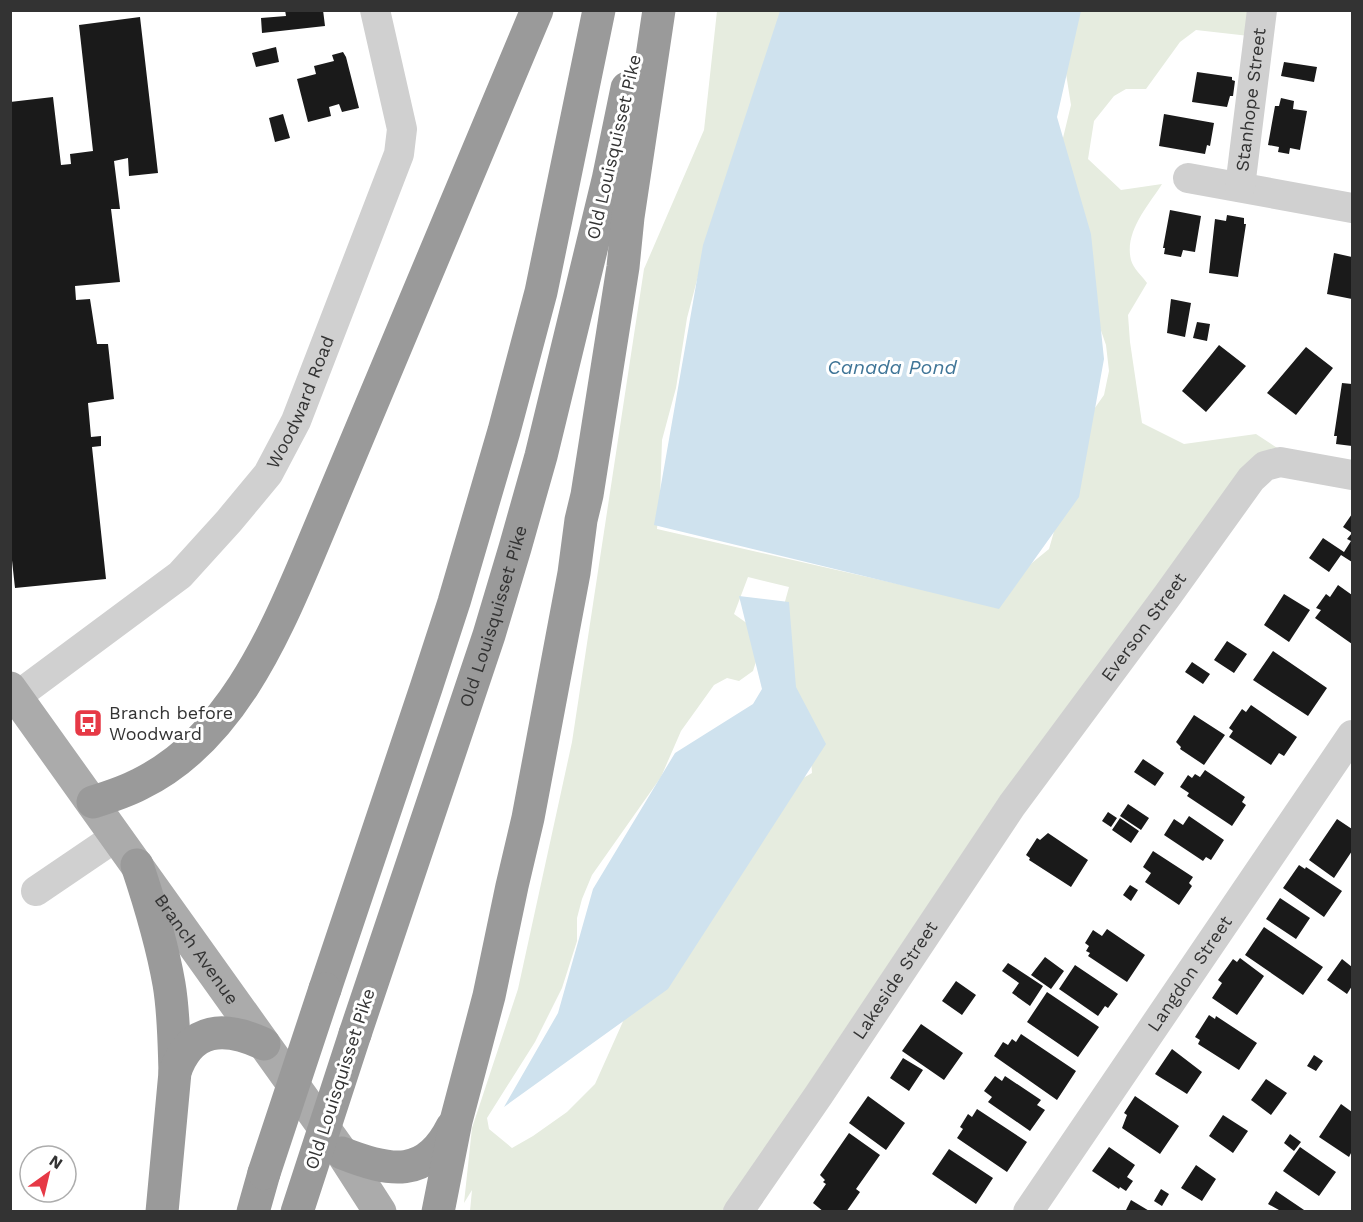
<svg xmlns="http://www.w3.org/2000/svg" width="1363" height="1222" viewBox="0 0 1363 1222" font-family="'Work Sans',sans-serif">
<rect width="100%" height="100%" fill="#fff"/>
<path fill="#e6ecdf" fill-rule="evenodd" d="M717,11H792L710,231L687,318L676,388L662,440L660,499L657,529L951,596L993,595L1049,549L1055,528L1066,449L1104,395L1109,371L1106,345L1089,296L1062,142L1071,105L1056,11H1263L1258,37L1196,30L1180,42L1146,89H1126L1114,96L1094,121L1088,159L1121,190L1162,184C1148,206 1124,232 1131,260C1133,268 1142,276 1147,283L1128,315L1130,342L1142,423L1184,444L1256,434L1297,461L1260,478L739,1211H470L472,1190L464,1203L472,1128L518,989L572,742L644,269L704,130ZM748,577L789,587L781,616L800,731L810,746L812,773L789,786L625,1017L595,1084L567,1112L533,1136L512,1148L489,1129L487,1118L535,1042L562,988L577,941V918L582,899L592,875L661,777L681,731L714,685L727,678L739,681L753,671L760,649L748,624L734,614Z"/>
<path fill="#cfe2ee" d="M780,11H1081L1057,117L1091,234L1104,359L1079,497L999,609L654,525L703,245Z
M739,596L789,602L796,687L826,744L668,989L504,1107L558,1013L593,889L675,753L753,704L762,689Z"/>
<path fill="#1a1a1a" d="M285,10H323L325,26L262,33L261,18L286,16Z
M140,17L158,173L129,176L128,158L114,161L120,209H111L120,282L75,286L76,300L90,299L97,344H108L114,399L88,403L91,437L101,436V446L92,447L106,579L15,588L10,542V102L53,97L61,165L71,164L70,154L93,151L79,25Z
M276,47L279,62L256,67L252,53Z
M343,52L346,57L359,108L342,112L339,104L329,107L331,116L308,122L297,79L316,74L314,66L334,61L332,55Z
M1284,62L1317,67L1314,82L1281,76Z
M1197,72L1232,77V80L1235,81L1233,96H1230L1227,107L1192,102Z
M1281,98L1294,101L1293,109L1307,111L1300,150L1290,148L1289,154L1278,152L1279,147L1268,145L1275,106H1279Z
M283,114L290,138L275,142L269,118Z
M1164,114L1214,123L1210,146L1207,145L1205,154L1159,146Z
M1170,210L1201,216L1195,252L1183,250L1181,257L1164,254L1165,248H1163Z
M1227,215L1244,218V224H1246L1238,277L1209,273L1215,219L1226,221Z
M1334,253L1352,257V299L1327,294Z
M1171,299L1191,303L1185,337L1167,333Z
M1197,322L1210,324L1207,341L1193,338Z
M1219,345L1246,366L1206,412L1182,391Z
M1306,347L1333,368L1296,415L1267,393Z
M1342,383L1352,384V446L1336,444L1337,436H1334Z
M1352,514V562L1341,555L1329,572L1309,558L1323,538L1344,552L1351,541L1347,539L1352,533L1343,527Z
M1338,585L1352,595V644L1315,618L1321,610L1316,608L1326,594L1330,597Z
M1284,594L1310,610L1289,642L1264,625Z
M1227,641L1247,654L1234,673L1214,660Z
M1273,651L1327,688L1308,716L1253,680Z
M1192,662L1210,674L1203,684L1185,672Z
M1251,705L1297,737L1284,756L1279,753L1271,765L1229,737L1233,731L1229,728L1242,709L1246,712Z
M1194,715L1225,735L1204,765L1180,749L1181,747L1176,742Z
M1143,759L1164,773L1155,786L1134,772Z
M1205,770L1245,797L1242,802L1246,805L1232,826L1187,796L1189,793L1180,787L1188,775L1192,778L1195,774L1200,777Z
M1128,804L1149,818L1141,830L1120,816Z
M1108,812L1117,818L1111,827L1102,821Z
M1189,816L1224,840L1211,860L1206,857L1203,861L1164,835L1174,819L1183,825Z
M1120,818L1139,831L1131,843L1112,830Z
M1337,819L1352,829V851L1334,878L1309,860Z
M1048,833L1088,860L1071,887L1029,860L1030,858L1026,855L1037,838L1040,840Z
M1153,851L1193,877L1189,883L1192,886L1179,905L1145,882L1151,873L1143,867Z
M1299,865L1305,869L1306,867L1342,891L1324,917L1283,888Z
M1130,885L1138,890L1131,901L1123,895Z
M1280,898L1310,918L1296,939L1266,919Z
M1264,927L1323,967L1303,995L1245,955Z
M1107,929L1145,955L1127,982L1088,956L1090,953L1086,951L1089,946L1085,943L1093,930L1102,936Z
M1045,957L1064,971L1051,989L1031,975Z
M1240,958L1264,976L1237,1015L1212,998L1222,983L1218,980L1233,959L1237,962Z
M1342,959L1352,967V986L1347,994L1327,980Z
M1008,963L1043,986L1030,1006L1012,993L1019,983L1002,971Z
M1075,965L1118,994L1108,1008L1105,1006L1098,1016L1059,989Z
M956,981L976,995L962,1015L942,1001Z
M1047,992L1099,1027L1078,1057L1027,1022Z
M1209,1015L1215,1019L1216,1016L1257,1043L1239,1070L1198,1044L1200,1040L1195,1037Z
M921,1024L963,1053L944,1080L902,1051Z
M1021,1034L1076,1071L1057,1100L994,1056L1003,1042L1008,1045L1012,1039L1016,1042Z
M1172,1049L1202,1072L1187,1094L1155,1074Z
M1314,1055L1323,1061L1316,1071L1307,1066Z
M903,1058L923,1070L909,1091L890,1078Z
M995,1076L1002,1081L1005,1076L1041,1100L1037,1105L1045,1110L1030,1131L988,1102L992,1097L984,1091Z
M1266,1079L1287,1093L1271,1115L1251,1100Z
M868,1096L905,1123L886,1150L849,1123Z
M1135,1096L1179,1126L1160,1154L1122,1128L1127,1115L1124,1113Z
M1341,1104L1352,1112V1151L1349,1157L1319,1137Z
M977,1109L1027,1142L1007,1172L957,1138L963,1129L960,1127L968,1114L972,1117Z
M1223,1115L1248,1131L1233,1153L1209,1136Z
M849,1133L880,1155L856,1189L860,1192L846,1212H824L813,1203L826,1184L823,1182L825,1180L820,1175Z
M1290,1134L1301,1142L1294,1151L1284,1143Z
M1109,1147L1135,1165L1127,1177L1133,1181L1126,1191L1120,1187L1119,1189L1092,1171Z
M1300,1147L1336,1172L1319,1196L1283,1171Z
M949,1149L993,1178L976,1204L932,1174Z
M1196,1165L1216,1179L1202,1201L1181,1188Z
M1161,1189L1169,1194L1162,1206L1154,1201Z
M1276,1191L1307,1212H1278L1279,1210L1268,1204Z
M1131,1200L1151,1212H1125Z"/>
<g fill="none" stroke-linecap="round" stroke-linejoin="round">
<g stroke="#d0d0d0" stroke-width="30">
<path d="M1188,178L1352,208"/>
<path id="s1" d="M1240,187L1262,10"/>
<path id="s2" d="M17,696L180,575L229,521L268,474L296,421L399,154L402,129L375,10"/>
<path d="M36,891L117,836"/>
<path id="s3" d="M738,1212L818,1096L1012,805L1167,596L1251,479L1265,466L1280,462L1352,475"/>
<path id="s4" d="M1028,1212L1352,735"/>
</g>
<path stroke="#ababab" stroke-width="33" id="s5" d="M10,688L342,1153L380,1212"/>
<g stroke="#9a9a9a" stroke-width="33">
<path d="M93,802C109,797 125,792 140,784C228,741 272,641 308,556L537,10"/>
<path d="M137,865C150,904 162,944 169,984C174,1013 174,1043 175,1072"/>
<path d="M325,989L426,688L454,602L504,431L541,292L599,10"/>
<path id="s6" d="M355,1034L489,635L515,548L541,456L608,180L627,88"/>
<path d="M342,1153C390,1172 426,1179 452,1127"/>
<path d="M162,1212L175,1072C191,1026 225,1026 264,1044"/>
<path d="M253,1212L264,1173"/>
<path d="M438,1212L456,1121L489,996L512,886L528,818L574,573L581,520L587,495L623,267L628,217L659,10"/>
</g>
<path stroke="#9a9a9a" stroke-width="33" d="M264,1173L325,989
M297,1212L355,1034"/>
</g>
<defs>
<g id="bus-square" transform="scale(1.5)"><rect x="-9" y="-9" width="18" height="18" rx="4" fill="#e63946" stroke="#fff"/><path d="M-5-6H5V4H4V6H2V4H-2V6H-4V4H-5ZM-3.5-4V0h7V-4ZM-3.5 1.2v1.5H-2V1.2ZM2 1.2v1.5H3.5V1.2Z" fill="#fff"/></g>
</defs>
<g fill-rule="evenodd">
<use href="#bus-square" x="88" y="723"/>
</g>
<g text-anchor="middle" stroke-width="6" stroke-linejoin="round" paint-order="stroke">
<g font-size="18" fill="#333" stroke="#fff">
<text dy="6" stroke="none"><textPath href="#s1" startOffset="88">Stanhope Street</textPath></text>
<text transform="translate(614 147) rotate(-77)" y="6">Old Louisquisset Pike</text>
<text dy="6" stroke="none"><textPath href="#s2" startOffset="416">Woodward Road</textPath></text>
<text dy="6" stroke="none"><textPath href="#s6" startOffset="440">Old Louisquisset Pike</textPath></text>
<text dy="6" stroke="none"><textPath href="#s3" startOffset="712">Everson Street</textPath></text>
<text dy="6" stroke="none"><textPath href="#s5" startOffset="321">Branch Avenue</textPath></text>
<text dy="6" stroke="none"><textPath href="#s4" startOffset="288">Langdon Street</textPath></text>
<text dy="6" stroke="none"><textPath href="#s3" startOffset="280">Lakeside Street</textPath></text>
<text transform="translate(340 1079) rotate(-72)" y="6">Old Louisquisset Pike</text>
</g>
<g font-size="18" fill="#333" stroke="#fff" text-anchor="start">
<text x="109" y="719">Branch before<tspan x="109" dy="21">Woodward</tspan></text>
</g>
<g font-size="20" font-style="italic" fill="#3f7597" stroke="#fff">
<text x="892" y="374">Canada Pond</text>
</g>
</g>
<rect width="1363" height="1222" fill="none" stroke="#333333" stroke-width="24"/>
<g transform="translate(48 1174) rotate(34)"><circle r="28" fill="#ffffff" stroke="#adadad" stroke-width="1.5"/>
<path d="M0-4.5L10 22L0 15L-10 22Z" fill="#e63946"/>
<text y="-9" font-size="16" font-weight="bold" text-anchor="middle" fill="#333333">N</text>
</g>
</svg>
